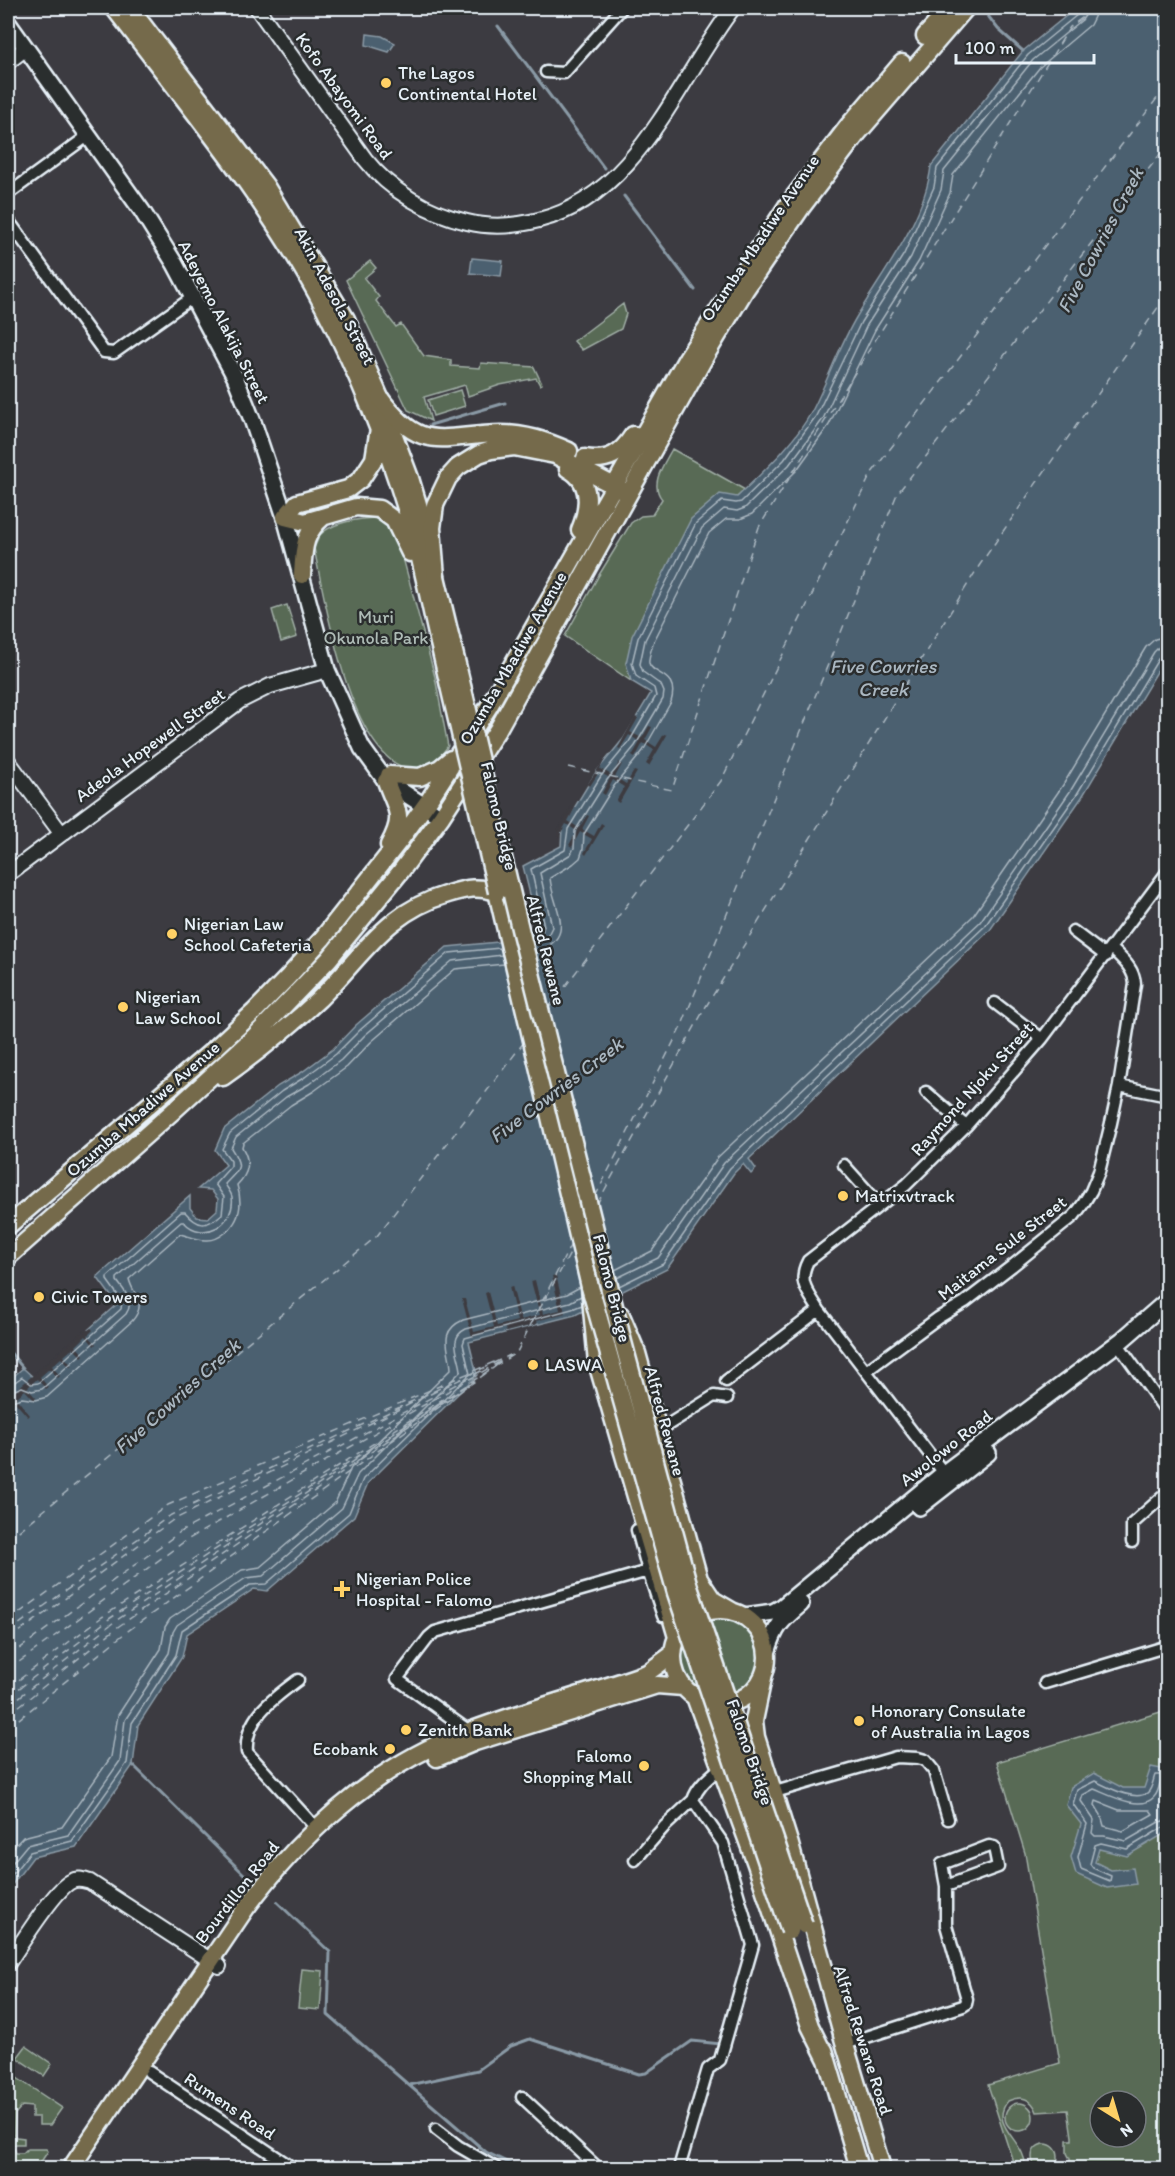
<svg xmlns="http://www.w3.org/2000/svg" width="1175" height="2176" viewBox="0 0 1175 2176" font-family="Itim,sans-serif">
<rect width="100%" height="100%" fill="#3c3b41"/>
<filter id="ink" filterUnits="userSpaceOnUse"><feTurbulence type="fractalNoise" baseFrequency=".0167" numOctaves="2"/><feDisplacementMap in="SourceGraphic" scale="12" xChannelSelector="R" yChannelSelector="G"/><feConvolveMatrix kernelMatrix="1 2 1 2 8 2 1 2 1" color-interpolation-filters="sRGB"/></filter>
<g filter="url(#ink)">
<path fill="#586a54" stroke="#a0aea6" stroke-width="1.5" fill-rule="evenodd" d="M370,261L376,268L364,278L379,297L376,301L396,327L401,324L424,356L451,360V366L480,368L481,363L534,367L542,384L540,385L536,378L500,385L468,396L465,385L424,397L431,421L408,410L346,280Z
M623,304L626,314L621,329L582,350L574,341Z
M460,390L465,406L433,416L428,400Z
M672,449L745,490L737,497L626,663L631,681L565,636L599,575L631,523L641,516L652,515L662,499C649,484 664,464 672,449Z
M374,518L388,525L398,539L435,677L448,746C437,761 427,774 408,769C349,753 325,601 314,548C316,544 318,539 320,535C332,522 358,519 374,518Z
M287,605L297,637L281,642L272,610Z
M682 1657a38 38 0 1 1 76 0a38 38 0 1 1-76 0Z
M1167,1710V2168H1070V2159L1067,2153V2140H1072V2137L1068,2110L1037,2112C1032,2098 1021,2095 1008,2101C987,2126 1028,2142 1025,2168H1015L988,2085L1060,2063L1025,1853L997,1762ZM1100,2101H1136V2137H1100Z
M302,1969L323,1971L320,2010L298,2008Z
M26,2046L52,2064L44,2076L17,2058Z
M14,2076L62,2108L50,2125H39V2117H32V2107L22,2106L15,2114L14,2135L16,2137L24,2138V2144H16L13,2146L16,2153H23L27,2149H46L48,2151L37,2168H24L8,2157V2086Z
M1005 2117a14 14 0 1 1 28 0a14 14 0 1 1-28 0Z
M1032 2157a13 13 0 1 1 26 0a13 13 0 1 1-26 0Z"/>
<path fill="#4c606f" stroke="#8a9aa6" stroke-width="1.5" d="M1076,8H1167V655L1082,797L990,930L749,1159L756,1169L751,1174L743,1164L734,1173L667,1269L575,1315L469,1342L477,1375L368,1483L354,1516L267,1591L254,1589L187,1634L182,1657L138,1725L133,1765L76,1847L33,1857L8,1890V1381L23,1368L34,1378L117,1304L97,1277L190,1196V1208L197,1217L208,1218L217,1210L218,1199L211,1190L198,1189L226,1165L215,1150L224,1129L278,1086L302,1072L333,1049L356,1025L447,947L498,942L538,927L523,866L561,846L562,828L596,772L624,738L651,693L631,681L626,663L632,636L691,519L720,494L737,497C764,471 794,444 812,411C828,380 839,346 857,316C884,271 925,219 931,166L1023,51Z
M367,34L382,36L395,43L389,52L366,45Z
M472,258L503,261L501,276L470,273Z
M1151,1767L1167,1770V1832L1127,1856L1099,1849L1095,1862L1111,1870L1133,1868L1136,1884L1107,1888L1076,1874L1071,1857L1081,1824L1066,1805L1071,1787L1094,1773L1123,1788H1144Z"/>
<path fill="#3c3b41" d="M635,717L638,718L630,732L642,738L649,726L652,727L645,740L656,747L664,734L667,735L649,766L646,764L654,750L643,743L635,758L632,756L640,742L629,735L620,749L618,748Z
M607,755L600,769L612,775L619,762L622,764L615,777L626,784L634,771L637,772L619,803L616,801L624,787L613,780L605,795L602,793L610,778L599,772L590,786L587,785Z
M572,806L575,808L568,821L579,828L587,815L589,816L582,829L594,836L601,823L604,825L586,855L584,853L592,839L580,832L572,847L569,845L577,831L566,824L558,838V831Z
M556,1275L565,1313L536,1321L537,1324L506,1332L505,1328L472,1337L462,1299H465L474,1332L494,1327L485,1293L488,1292L497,1326L517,1321L509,1287L512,1286L521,1320L540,1315L531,1281L535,1280L543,1314L560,1310L552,1276Z
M91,1328L93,1330L88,1335L96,1344L94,1346L86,1336L76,1346L84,1355L82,1357L73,1348L64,1356L72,1366L70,1367L61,1358L52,1366L60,1376L58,1378L49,1369L40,1377L48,1387L46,1389L37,1379L27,1388L36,1398L34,1400L25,1390L16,1398L30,1415L28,1417L14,1401L8,1406V1397L86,1329L88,1330Z"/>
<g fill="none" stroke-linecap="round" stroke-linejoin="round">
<path stroke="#aab7c1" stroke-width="1.5" d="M532,936L542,932L544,926L531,869L565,850L568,829L601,776L629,742L656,696L654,688L636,676L632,663L638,638L696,523L722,501L736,503L741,502L784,460L816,416L861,322L904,254L934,187L937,168L1028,55L1077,15L1079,8
M534,943L547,937L552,927L540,873L571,854L574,848L575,831L607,780L635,746L663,699L664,692L661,685L643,672L640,664L645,640L702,528L724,509L737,511L745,508L789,465L823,419L867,325L911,257L941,190L944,171L1033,60L1082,20L1086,14L1087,8
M536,952C579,936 553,910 550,878L573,864L580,858L583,849L584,834L614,786L643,751L671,702C680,672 652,676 649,663C648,658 652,648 653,643L709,533L726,519H740L752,514L796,471L829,425L875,330L919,261L950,193L953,175L1040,67L1090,25L1094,17L1096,8
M615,1270L652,1251L718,1157L973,916L1063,785L1146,647L1155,639L1168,636
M617,1278L658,1258L724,1163L980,922L1071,790L1154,652L1159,647L1168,645
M619,1286L663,1264L730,1168L985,926L1077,794L1160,656L1168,653
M8,1385L12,1384L22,1377L31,1384L38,1383L121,1309L122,1301L107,1280V1277L181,1212H185C198,1227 206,1228 222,1214L224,1197L215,1184L231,1166V1161L222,1149L230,1133L282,1091L305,1077L336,1054L360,1030L449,953L500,948
M8,1393L22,1387L32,1391L42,1389L126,1314C135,1301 125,1292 117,1281V1278L181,1222H184C203,1243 236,1224 232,1197C231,1192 227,1188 225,1184C239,1169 244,1168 231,1148L236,1137L286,1097L309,1084L341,1060L365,1035L452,961L502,955
M8,1402L22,1398L36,1400L47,1397L132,1321C148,1302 133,1296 129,1279L180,1234C189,1236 198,1241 208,1240C215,1240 220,1237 225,1233C241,1220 243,1204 237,1185C249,1173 251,1162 242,1147L243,1143L291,1105L314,1091L347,1067L371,1042L455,969L504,964
M1168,1775H1155C1153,1780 1152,1790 1147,1793C1134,1802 1106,1786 1095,1781L1077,1790L1073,1804L1087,1824L1078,1857L1081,1869L1110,1881L1111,1876L1093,1868L1090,1864L1095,1845L1101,1843L1127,1849L1162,1828L1168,1827
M1168,1783H1160C1159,1788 1158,1793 1154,1797C1141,1812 1109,1795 1094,1789L1083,1795L1081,1801L1094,1820L1092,1833L1095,1836H1104L1126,1841L1159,1822L1168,1820
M1096,1801L1119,1810H1150L1153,1814L1123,1831L1104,1826L1101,1815L1095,1805Z
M8,1853L23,1837L62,1827L111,1757L118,1715L161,1649L165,1627L170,1619L242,1570L260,1567L335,1503L351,1468L451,1369C450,1349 437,1332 463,1320L567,1294L580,1287
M8,1868L27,1845L68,1835L120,1761L125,1720L169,1653L173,1632L177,1625L246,1578L263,1576L342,1508L358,1474L461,1371C460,1356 447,1338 466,1329L570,1302L581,1296
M8,1880L30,1852L72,1841L127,1763L132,1723L176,1655L182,1630L250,1585L266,1584L349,1513L363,1479L470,1374L463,1344L465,1338L572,1309L582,1305"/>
<path stroke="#8a9aa6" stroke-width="3" d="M982,8L998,29L1023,51
M498,26L604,168
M624,196L695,290
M430,425L505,403
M8,1350L23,1368
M133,1765L251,1881
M277,1902L330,1952L328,2015L486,2152L519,2168
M857,2033L897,2022
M409,2085L478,2070L511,2046L530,2039L639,2074L646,2073L692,2041L721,2044"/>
<path stroke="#aab7c1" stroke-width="1.5" stroke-dasharray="8 6" stroke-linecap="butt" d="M568,767L672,790L759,527L1070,27L1095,8
M548,1009L721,781L871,474L1168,84
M595,1197L682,1025L897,494L1168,144
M597,1204L705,1008L979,566L1168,293
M532,1323L573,1248
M8,1540L377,1236L524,1042
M8,1621L168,1505L494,1362
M8,1632L171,1515L453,1382
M8,1640L173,1520L510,1355
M8,1657L180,1532L481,1371
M8,1670L185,1541L503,1360
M8,1688L102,1617L443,1399
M8,1697L109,1619L517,1352L571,1244
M8,1706L114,1622L445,1400
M8,1715L119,1626L471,1383
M8,1728L125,1633L496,1366"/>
<g stroke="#e8f1f8" stroke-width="15">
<path id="minor" d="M546,72L564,73L622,8
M8,194L89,135
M8,220L104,352L114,353L193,297
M1073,931L1106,956
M995,1003L1042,1039
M1119,1086L1168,1096
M926,1092L966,1126
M844,1165L880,1205
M1118,1344L1168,1414
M866,1371L938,1318L965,1302L1012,1266L1074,1216L1083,1204L1091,1191L1099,1172L1111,1123L1119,1086L1135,984C1134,968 1122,959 1111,948
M726,1381L819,1310
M666,1426L714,1396L727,1398
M947,1477L819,1310C808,1292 797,1282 808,1261L906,1185L966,1126L1042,1039L1168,871
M637,1530L648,1571L663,1616
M1132,1542V1524L1168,1492
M298,1680C274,1698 244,1718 247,1752L316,1828
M1045,1683L1168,1646
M472,1733L397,1679L429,1637L435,1632L648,1571
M775,1792L896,1757L918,1758L925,1760L934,1771L948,1819
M635,1860L664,1827L693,1800
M845,2044L963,2006L966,2004L967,1999L946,1925V1886L942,1864L989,1846L994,1847L998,1867L946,1886
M149,2072L293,2168
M522,2097L598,2168
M436,2129L458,2146L496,2168
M679,2168L708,2069L720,2060L753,1945L723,1843L693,1800C698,1785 710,1777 721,1767"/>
</g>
<g stroke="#e8f1f8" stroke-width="18">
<path id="tertiary" d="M257,8L365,159C390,191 428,213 467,222C491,228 516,226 539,220C637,196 677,81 733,8
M8,62L26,48
M8,761L61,833
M8,874L240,701L270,686L327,670
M8,1963C20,1946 55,1888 72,1881C78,1878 83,1880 90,1882L219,1966"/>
</g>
<g stroke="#e8f1f8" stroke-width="20">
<path id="secondary" d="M8,23L142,211L175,264L235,377L253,422L285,517L327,670L362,748L386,781L441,817
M919,1507L988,1453
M745,1616L773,1612L782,1607L944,1473L1122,1340L1168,1300
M767,1653C775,1626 781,1621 801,1604"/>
</g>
<g stroke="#e8f1f8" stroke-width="21">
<path id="primary" d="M114,8C188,105 268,200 325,309C361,379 390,453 412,528C423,566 430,605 439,643
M130,8L265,185L346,319L380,398L410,478L421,514L451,639
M378,434L374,459L361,479L348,489L297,503L285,517L305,522L356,507L379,509L394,520L410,553
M302,575C304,550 302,535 323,517
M497,892L590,1287L597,1363L677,1637
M621,1315L637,1353L699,1579L713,1600L732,1611
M673 1657a47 47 0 1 1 94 0a47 47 0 1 1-94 0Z
M764,1673L754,1721L756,1737L790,1845L845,2044
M695,1697L756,1864L810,2026L827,2060
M437,1758L475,1742L657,1685L683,1687
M842,2035L882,2168
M824,2050L859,2168
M71,2168L246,1908C299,1837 369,1772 452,1738C515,1712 583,1696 647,1673L673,1654"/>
</g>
<g stroke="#e8f1f8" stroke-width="21">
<path id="trunk" d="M925,36L950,8
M380,398C422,455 441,435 501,434C526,434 546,441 569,451
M585,458C608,462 621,454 633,435
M568,469C593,482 589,508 580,530
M436,577L432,528L435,505L448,478L458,467L479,454L491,450L514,447L555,455L622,490
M389,775L420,777L440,768L451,759
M386,781C396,810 406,814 389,845
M223,1077C257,1053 289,1027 319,999C363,956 385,912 448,894C468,888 477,886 497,892
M8,1226L212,1051L254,1012L288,977L322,939L400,840L429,800L488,708L687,358L787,206L849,125L902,63
M8,1257L171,1113L253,1038L329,959L401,871L441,817L498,729L707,353L745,290L801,208L858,133L966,8"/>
</g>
<use href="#minor" stroke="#2a2d2e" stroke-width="10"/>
<use href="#tertiary" stroke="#2a2d2e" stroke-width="14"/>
<use href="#secondary" stroke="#2a2d2e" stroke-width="15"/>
<use href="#primary" stroke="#756b4b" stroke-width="16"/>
<use href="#trunk" stroke="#756b4b" stroke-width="16"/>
<g stroke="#e8f1f8" stroke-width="21" stroke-linecap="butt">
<path id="primary-bridge" d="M451,639L521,933L623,1342L689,1587L804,1925
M439,643L497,892
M590,1287L676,1593L790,1931"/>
</g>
<use href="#primary-bridge" stroke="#756b4b" stroke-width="16"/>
</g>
</g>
<g fill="#ffd166" stroke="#2a2d2e" stroke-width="2">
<circle cx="386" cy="83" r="6"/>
<circle cx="172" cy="934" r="6"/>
<circle cx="123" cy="1007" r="6"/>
<circle cx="843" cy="1196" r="6"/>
<circle cx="39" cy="1297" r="6"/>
<circle cx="533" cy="1365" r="6"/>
<path d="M339 1580h6v6h6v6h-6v6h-6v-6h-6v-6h6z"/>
<circle cx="859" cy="1721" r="6"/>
<circle cx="406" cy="1730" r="6"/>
<circle cx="390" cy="1749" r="6"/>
<circle cx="644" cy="1766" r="6"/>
</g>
<g text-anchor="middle" stroke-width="5" stroke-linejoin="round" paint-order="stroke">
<g font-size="18" fill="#e8f1f8" stroke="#2a2d2e" text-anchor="start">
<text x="398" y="79">The Lagos<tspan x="398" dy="21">Continental Hotel</tspan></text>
<text x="184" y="930">Nigerian Law<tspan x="184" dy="21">School Cafeteria</tspan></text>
<text x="135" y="1003">Nigerian<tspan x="135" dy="21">Law School</tspan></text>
<text x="855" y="1202">Matrixvtrack</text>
<text x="51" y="1303">Civic Towers</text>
<text x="545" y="1371">LASWA</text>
<text x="356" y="1585">Nigerian Police<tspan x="356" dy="21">Hospital - Falomo</tspan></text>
<text x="871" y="1717">Honorary Consulate<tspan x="871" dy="21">of Australia in Lagos</tspan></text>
<text x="418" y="1736">Zenith Bank</text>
<text x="378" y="1755" text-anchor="end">Ecobank</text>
<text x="632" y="1762" text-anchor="end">Falomo<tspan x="632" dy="21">Shopping Mall</tspan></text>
</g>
<g font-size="18" fill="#e8f1f8" stroke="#2a2d2e">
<text transform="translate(344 96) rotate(54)" y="6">Kofo Abayomi Road</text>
<text transform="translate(760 238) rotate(-56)" y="6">Ozumba Mbadiwe Avenue</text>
<text transform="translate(335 296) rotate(62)" y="6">Akin Adesola Street</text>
<text transform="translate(224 322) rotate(63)" y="6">Adeyemo Alakija Street</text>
<text transform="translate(513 658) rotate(-60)" y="6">Ozumba Mbadiwe Avenue</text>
<text transform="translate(150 745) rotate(-36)" y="6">Adeola Hopewell Street</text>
<text transform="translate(499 816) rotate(77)" y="6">Falomo Bridge</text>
<text transform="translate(546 950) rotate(76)" y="6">Alfred Rewane</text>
<text transform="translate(972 1089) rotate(-48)" y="6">Raymond Njoku Street</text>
<text transform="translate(143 1109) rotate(-41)" y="6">Ozumba Mbadiwe Avenue</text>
<text transform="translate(1002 1248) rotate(-38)" y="6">Maitama Sule Street</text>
<text transform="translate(612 1288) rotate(76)" y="6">Falomo Bridge</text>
<text transform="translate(665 1421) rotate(75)" y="6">Alfred Rewane</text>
<text transform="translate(946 1448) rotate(-38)" y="6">Awolowo Road</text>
<text transform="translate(750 1752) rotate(71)" y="6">Falomo Bridge</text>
<text transform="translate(237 1892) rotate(-52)" y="6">Bourdillon Road</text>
<text transform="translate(863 2040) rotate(72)" y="6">Alfred Rewane Road</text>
<text transform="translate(230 2106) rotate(34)" y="6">Rumens Road</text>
</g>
<g font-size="18" fill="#aebbb6" stroke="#2a2d2e">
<text x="376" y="623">Muri<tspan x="376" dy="21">Okunola Park</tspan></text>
</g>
<g font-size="20" font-style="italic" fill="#aab7c1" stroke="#2a2d2e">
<text transform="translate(1100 240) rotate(-62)" y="7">Five Cowries Creek</text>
<text x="883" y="673">Five Cowries<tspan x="883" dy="23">Creek</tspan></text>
<text transform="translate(556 1090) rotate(-37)" y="7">Five Cowries Creek</text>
<text transform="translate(177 1396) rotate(-42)" y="7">Five Cowries Creek</text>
</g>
</g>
<rect width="1175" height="2176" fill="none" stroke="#2a2d2e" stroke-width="30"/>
<rect x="15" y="15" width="1145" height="2146" fill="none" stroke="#e8f1f8" stroke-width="2" filter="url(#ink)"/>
<g transform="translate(1118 2119) rotate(143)"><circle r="28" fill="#2a2d2e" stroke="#767b7f" stroke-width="1.5"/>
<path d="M0-4.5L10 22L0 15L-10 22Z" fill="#ffd166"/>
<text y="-9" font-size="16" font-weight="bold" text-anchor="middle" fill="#e8f1f8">N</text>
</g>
<path d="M956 54v9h138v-9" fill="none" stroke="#e8f1f8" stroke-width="3"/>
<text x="965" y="54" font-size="18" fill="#e8f1f8" stroke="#2a2d2e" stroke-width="4.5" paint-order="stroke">100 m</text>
</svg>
